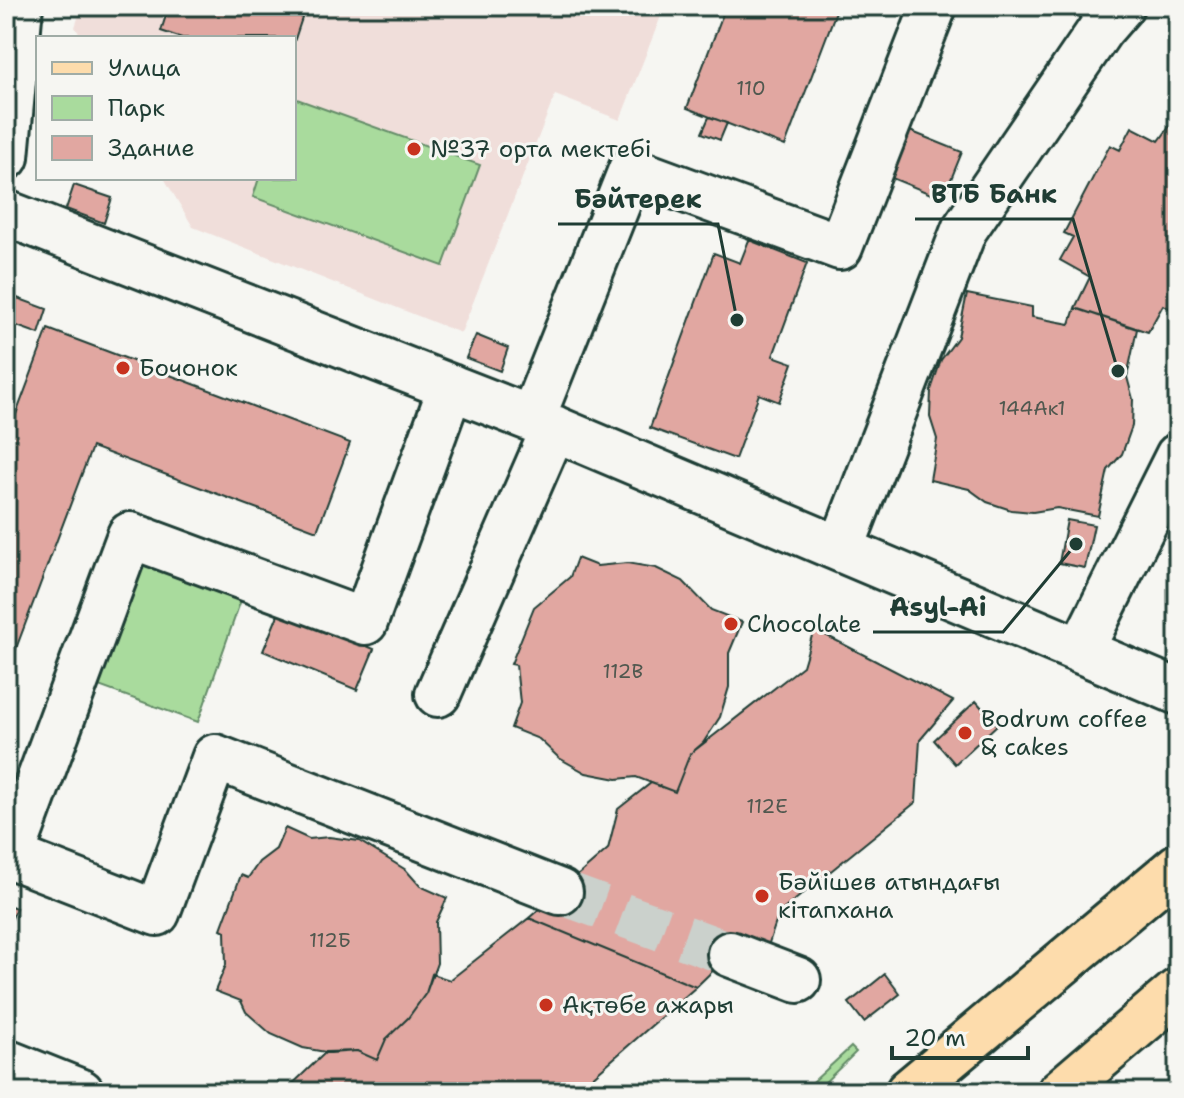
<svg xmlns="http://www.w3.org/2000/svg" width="1184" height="1098" viewBox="0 0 1184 1098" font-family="'Shantell Sans',sans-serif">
<rect width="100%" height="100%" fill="#f6f6f2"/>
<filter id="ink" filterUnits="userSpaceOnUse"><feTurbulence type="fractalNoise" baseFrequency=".0125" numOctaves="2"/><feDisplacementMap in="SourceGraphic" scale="16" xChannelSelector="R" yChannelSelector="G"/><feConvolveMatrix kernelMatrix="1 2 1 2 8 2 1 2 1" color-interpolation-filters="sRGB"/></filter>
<g filter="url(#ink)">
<path fill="#f0deda" d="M82,6H665L620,120L555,95L461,333L193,227L164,178H294V38H82L75,27Z"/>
<path fill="#a9db9d" stroke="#648c68" stroke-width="2" d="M294,98L480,165L443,266L253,197L259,178H294Z
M137,560L242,597L198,722L93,684Z
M851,1047L856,1052L815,1092H802Z"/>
<path fill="#e1a7a1" stroke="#1f3d34" stroke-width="2" d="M169,6H306L294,42V38H182L161,31Z
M726,6H838L785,146L687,108Z
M1177,116L1178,295L1171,309L1163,305L1148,332L1075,308L1090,277L1060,260L1073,237L1064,233L1110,145L1120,150L1132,127L1159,141Z
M709,117L727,123L720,140L702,133Z
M900,127L962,152L943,199L882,174Z
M74,185L112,198L104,223L66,209Z
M749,240L807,263L773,356L793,363L779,402L759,394L735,459L650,428L714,253L740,263Z
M967,294L1032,307V317L1070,324L1075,308L1137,329L1127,377L1133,399L1132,426L1122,454L1108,470L1098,516L1057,508L1033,512L1011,510L987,502L969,489L930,480L937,439L930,417L931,390L941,360L958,337Z
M9,295L47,309L39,334L6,322Z
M48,329L350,443L317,531L92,447L6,675V441Z
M476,335L508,348L500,371L466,358Z
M1067,520L1094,525L1085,568L1059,563Z
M577,558L597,566L627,563L656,568L683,581L711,610L742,622L729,653V687L720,717L703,743L690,754L675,792L636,777L617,779L586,773L559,758L539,739L511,728L520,703L516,665L511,664L534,607L570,577Z
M280,610L374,649L357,690L263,651Z
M814,629L953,701L920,740L916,802L779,913L764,958L730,954L696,987L529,918L608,849L618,809L651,783L675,792L690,754L803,666Z
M976,701L997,725L955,764L934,740Z
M285,828L309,839L329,837L359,841L406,870L420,886L447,898L436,922L437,963L426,993L408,1018L386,1039L377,1060L357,1051L331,1053L303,1048L271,1034L246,1012L241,1001L215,991L226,965L225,931L221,929L241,875L248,878L259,862L276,849Z
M6,904L16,908L6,933Z
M529,918L696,987L575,1092H284L326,1052L357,1051L377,1060L386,1039L408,1018L426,993L432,974L450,980Z
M885,974L900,994L864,1022L849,1003Z"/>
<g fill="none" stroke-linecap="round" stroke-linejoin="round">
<path stroke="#cbd1cc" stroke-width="44" stroke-dasharray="44 22" stroke-linecap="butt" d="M560,892L730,954"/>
<g stroke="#1f3d34" stroke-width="50">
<path id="minor" d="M6,157L20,6
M6,213L532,419L1178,692
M532,419L631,170L840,247L934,6
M841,549L964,230L1101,29L1121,6
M1081,650L1178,456
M438,694L554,428
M6,854L11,856L130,535L365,622L451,387
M11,856L157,913L215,757L560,892
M730,954L798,980
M6,1062L81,1092"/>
</g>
<g stroke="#1f3d34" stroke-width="50">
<path id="major" d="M908,1092L1178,866
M1060,1092L1178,991"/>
</g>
<use href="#minor" stroke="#f6f6f2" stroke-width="44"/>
<use href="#major" stroke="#fddcac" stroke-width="44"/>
</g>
</g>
<g fill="#c8321e" stroke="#f6f6f2" stroke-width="3">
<circle cx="414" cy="149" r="8"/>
<circle cx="123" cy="368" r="8"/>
<circle cx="731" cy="624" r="8"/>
<circle cx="965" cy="733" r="8"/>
<circle cx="762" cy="896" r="8"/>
<circle cx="546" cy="1005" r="8"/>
</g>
<g text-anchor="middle" stroke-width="6" stroke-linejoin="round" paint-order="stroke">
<g font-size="20" fill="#50584f">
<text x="751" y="95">110</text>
<text x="1032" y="415">144Ак1</text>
<text x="623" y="678">112В</text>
<text x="767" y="813">112Е</text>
<text x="330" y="947">112Б</text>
</g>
<g font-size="24" fill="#1f3d34" stroke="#f6f6f2" text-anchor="start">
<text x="430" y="157">№37 орта мектебі</text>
<text x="139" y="376">Бочонок</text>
<text x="747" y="632">Chocolate</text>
<text x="981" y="727">Bodrum coffee<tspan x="981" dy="28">&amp; cakes</tspan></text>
<text x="778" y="890">Бәйішев атындағы<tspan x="778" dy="28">кітапхана</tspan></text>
<text x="562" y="1013">Ақтөбе ажары</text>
</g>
</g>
<path fill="none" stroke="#1f3d34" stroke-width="3" d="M1118 371L1073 219H915M737 320L718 224H558M1076 544L1003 632H873"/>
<g fill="#1f3d34" stroke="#f6f6f2" stroke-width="3">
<circle cx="1118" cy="371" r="8"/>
<circle cx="737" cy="320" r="8"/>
<circle cx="1076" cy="544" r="8"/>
</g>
<g font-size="26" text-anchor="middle" font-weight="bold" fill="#1f3d34" stroke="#f6f6f2" stroke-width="6" stroke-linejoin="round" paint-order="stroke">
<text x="994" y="203">ВТБ Банк</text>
<text x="638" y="208">Бәйтерек</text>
<text x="938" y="616">Asyl-Ai</text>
</g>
<rect width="1184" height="1098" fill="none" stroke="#f6f6f2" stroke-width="32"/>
<rect x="16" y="16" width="1152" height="1066" fill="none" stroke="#1f3d34" stroke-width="3" filter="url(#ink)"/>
<rect x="36" y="36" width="260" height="144" fill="#f6f6f2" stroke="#a0aca6" stroke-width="2"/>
<rect x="52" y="62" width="40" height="12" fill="#fddcac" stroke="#a0aca6" stroke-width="2"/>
<text x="108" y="76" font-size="24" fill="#1f3d34">Улица</text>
<rect x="52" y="96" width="40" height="24" fill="#a9db9d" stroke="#a0aca6" stroke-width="2"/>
<text x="108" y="116" font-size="24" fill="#1f3d34">Парк</text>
<rect x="52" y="136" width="40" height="24" fill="#e1a7a1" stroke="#a0aca6" stroke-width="2"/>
<text x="108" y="156" font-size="24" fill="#1f3d34">Здание</text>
<path d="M892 1046v12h136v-12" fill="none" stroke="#1f3d34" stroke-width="4"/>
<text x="904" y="1046" font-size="24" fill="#1f3d34" stroke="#f6f6f2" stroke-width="6" paint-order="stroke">20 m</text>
</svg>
